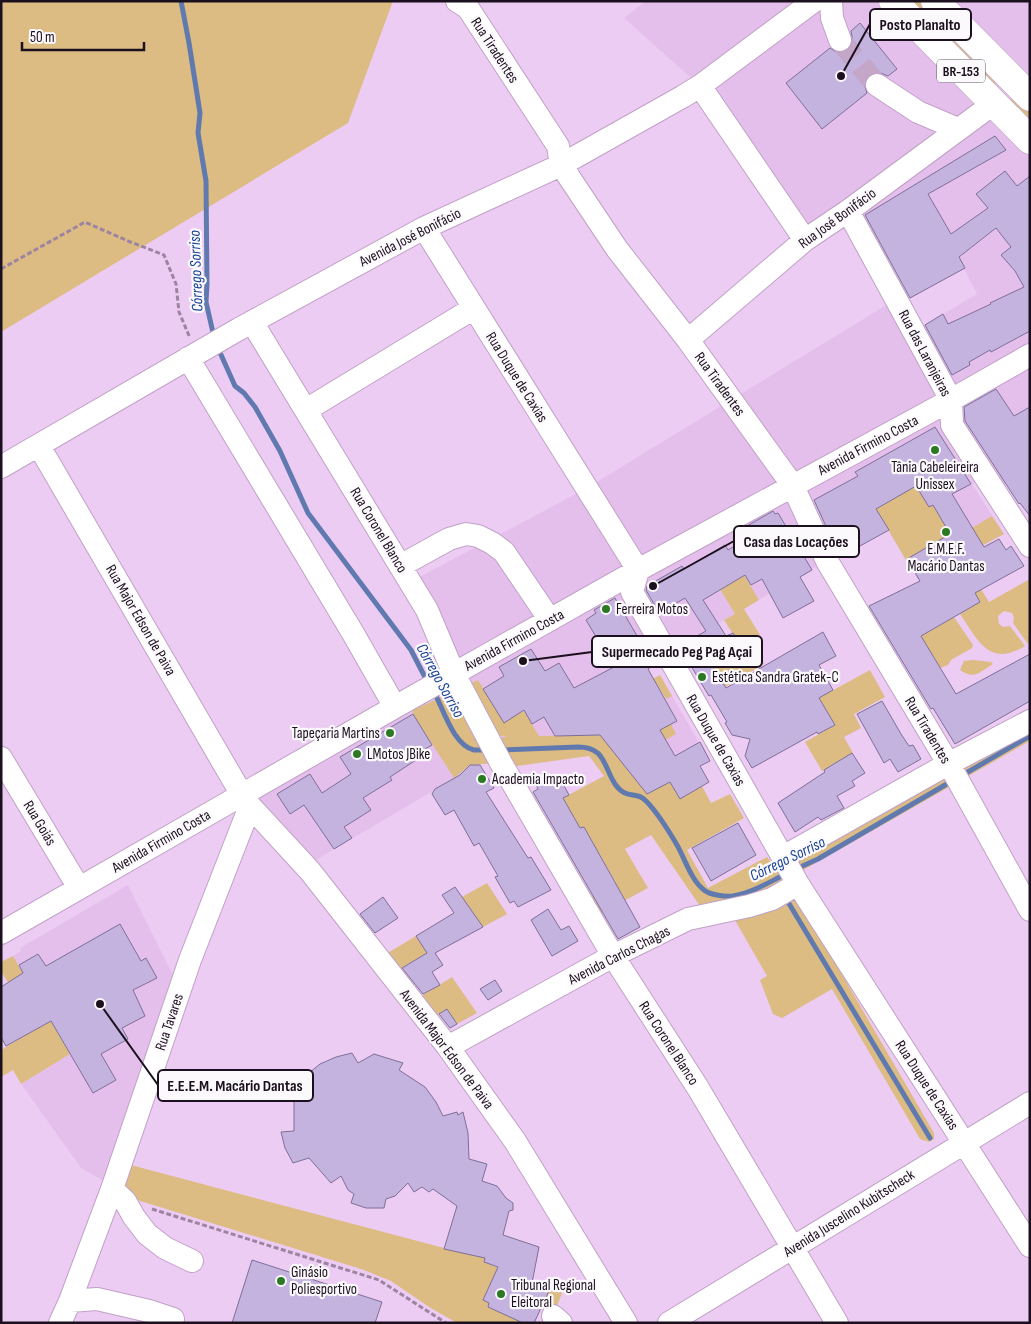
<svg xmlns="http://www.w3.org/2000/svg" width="1031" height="1324" viewBox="0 0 1031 1324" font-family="'Sofia Sans Condensed',sans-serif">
<rect width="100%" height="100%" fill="#edccf3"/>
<path fill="#e5bfeb" d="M646,1H1030V469L1004,486L986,478L972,484L1004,534L918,580L888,530L838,558L826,561L667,653L669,657L569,711L582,735L480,765H470L460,775L309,864L242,795L454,674L410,582L587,488L893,301L923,326L977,294L943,229L876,266L846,210L805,232L700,86L624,18Z
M672,696L710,761L647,794L600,735Z
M128,885L178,985L104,1181L81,1168L21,1084L70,1054L13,956L21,951L20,948Z"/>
<path fill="#dcbc83" d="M1,1H393L348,123L1,332Z
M906,1H920L1001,82L996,84L990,83Z
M1019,96L1030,108V124L1007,101Z
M916,485L929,507L933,505L950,534L906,560L876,509Z
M992,516L1004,534L983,545L972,528Z
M961,557L989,602L1030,579V643L1028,644L1013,623L1014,618L1012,613L1004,611L998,616L999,624L1003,627L1010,626L1025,646C989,668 978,640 960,614L980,601L970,585Z
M744,575L759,600L744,609L760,635L750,641L764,664L725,687L712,665L744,644L741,638L737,640L724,620L735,614L720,589Z
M954,617L973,645L972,648L951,660L948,665L940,668L921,636Z
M973,660L991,662L993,664C980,672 974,680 960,670L964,661Z
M870,670L885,697L854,714L861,728L844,737L853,753L822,771L805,742L835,725L819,698Z
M660,675L672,696L666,699L657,684L647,690L643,684Z
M478,680L504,722L524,711L539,736L600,735L647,793L670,782L680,799L702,786L711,803L730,794L744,818L687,850L708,888L767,857L778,872L1030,726V741L784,881L779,890L700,906L651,835L625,849L648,888L598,915L589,898L616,883L584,827L580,828L563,798L604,776L589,756L517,766L497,763L470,765L454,778L413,714V710L444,696L445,693L454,694L496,743L501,738L507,736H497L467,685Z
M671,724L676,734L639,755L633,745Z
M487,883L507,914L483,927L462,897Z
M794,898L819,935L934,1133V1139L929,1142L920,1139L832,989L782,1018L773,1014L760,980L767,976L732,915Z
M416,936L427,953L393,973L381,957Z
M13,956L70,1054L21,1084L13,1070L1,1077V1050L36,1029L1,971V962Z
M452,977L477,1013L457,1024L447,1009L436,1016L423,995Z
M127,1164L463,1253L493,1230L484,1262L562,1293L554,1314L541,1308L489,1303L488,1307L520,1321V1323H457L429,1307L391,1281L361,1269L137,1200L124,1189Z"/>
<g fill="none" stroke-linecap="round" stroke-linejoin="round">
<path stroke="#607ab0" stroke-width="5" d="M181,1L189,43L200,113L198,133L206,181L207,284L206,302L214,337
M218,348L235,386L244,393L255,407L280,451L308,513L411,650L428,683
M434,692C443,708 453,745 474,750C478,750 482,750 486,750
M502,750L578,747C605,747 603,765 615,784C627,801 636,790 646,801C656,811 670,833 677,845C685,859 691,880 704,890C710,895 726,897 733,896C752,893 769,882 786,874
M961,776L1030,736
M796,869L818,859L952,781
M785,897L930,1138"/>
</g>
<path fill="#c3b3de" stroke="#7e6f98" d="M860,23L897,69L888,76L878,72L871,74L866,78L864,84L867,93L822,129L786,83L830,48L838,53L845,52L850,49L853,42L851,31Z
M995,136L1006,150L928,194L951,234L988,208L976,194L1005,171L1017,186L1030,176V331L991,352L990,350L969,362L970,365L952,375L925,325L943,314L948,324L991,304L990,303L1024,287L1015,271L1001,255L1011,247L996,228L959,257L965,268L910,298L865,215Z
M996,389L1014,416L1030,407V516L1020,503L1019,504L965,421L964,407Z
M935,427L971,484L952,494L984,547L999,539L1006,550L1011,546L1024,566L975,593L980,602L921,636L956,694L1030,654V701L955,744L933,708L931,709L869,606L920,581L907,559L950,534L933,505L929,507L916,486L876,509L889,530L840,557L814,500L858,476L855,472Z
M773,511L775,514L778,513L812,570L800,577L814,601L783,618L762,579L751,585L745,575L703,600L726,636L733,633L741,646L711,664L726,688L823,632L836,656L819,665L833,690L819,698L835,725L818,734L817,732L752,768L745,756L750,739L732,735L725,723L727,722L711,695L709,696L679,646L706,631L685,598L659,613L646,590L647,586L682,566L684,569L725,545L728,550L753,535L747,526Z
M615,598L654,665L648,669L677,721L660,730L675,756L700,742L710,761L700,766L709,782L680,799L670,782L647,794L600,735L555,736L544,717L532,724L524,710L504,723L483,689L504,676L499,667L531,649L545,671L559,663L574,688L614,667L586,620L596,613L594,610Z
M882,701L901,734L909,746L913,745L921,759L898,772L890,759L884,763L857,714Z
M413,714L432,745L413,756L416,760L390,777L392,780L363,798L371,810L344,827L352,838L334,849L304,805L290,814L277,794L310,774L322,793L351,774L340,757Z
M852,753L865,773L852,781L855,786L837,796L844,808L821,820L818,817L795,832L778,803L825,772L824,770Z
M470,765H480L494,788L486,792L528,858L531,857L551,890L518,907L514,901L510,903L495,877L498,876L479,843L474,846L454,810L445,815L432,794L435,789L460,775Z
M548,775L552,782L560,778L569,795L563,798L580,828L584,827L640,927L618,939L533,792L538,789L535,782Z
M738,823L756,855L711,881L692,848Z
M455,887L483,927L435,953L443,965L432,972L440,985L423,994L402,968L427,953L416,936L454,913L442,895Z
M383,897L398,918L375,933L360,914Z
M548,909L561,930L569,926L578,941L552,956L531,920Z
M120,924L141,961L146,958L157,978L133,990L145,1016L122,1028L128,1039L101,1054L116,1080L93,1093L51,1021L6,1046L1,1037V987L23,973L19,965L38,954L46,966Z
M495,980L502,991L488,1000L480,989Z
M447,1009L457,1024L450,1028L439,1014Z
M352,1053L358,1063L374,1054L403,1063L399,1070L425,1087L436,1102L443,1116L457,1112L458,1115L463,1112L468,1133L469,1159L487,1164L482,1181L497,1186L506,1198L513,1203V1210L509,1211L503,1235L539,1247L532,1283L549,1291L534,1323H523L488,1307L489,1303L483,1300L498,1267L484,1262L485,1258L444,1249L457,1206L433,1189L429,1192L422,1187L414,1192L408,1183L395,1196L386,1199L384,1208H366L351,1203L354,1194L348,1190L341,1176L331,1183L309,1158L293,1163L285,1148L281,1132L294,1131V1102L299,1087L309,1073L320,1064L336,1057Z
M252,1260L382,1302L375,1323H232Z"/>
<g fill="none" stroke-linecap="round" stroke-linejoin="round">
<path stroke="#c3a6c8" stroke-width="22" stroke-dasharray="22 11" stroke-linecap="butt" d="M840,40L877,85"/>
<g stroke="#c1a1c7" stroke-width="24">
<path id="minor" d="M457,1L468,8L558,146L561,165L617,249L688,340L793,486L827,561L954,773L1030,910
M831,1L832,18L840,40
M877,85L918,112L958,129
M700,86L805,240
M848,211L951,400L952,425L1030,546
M424,228L638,570L632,592L798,884L1030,1246
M252,322L427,610L454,674L501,763L613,956L698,1088L837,1323
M688,340L805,240L848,211L993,104
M188,358L354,635L395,707
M306,410L474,308
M39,446L242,795L250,806L310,871L448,1047L515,1141L626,1323
M1,467L239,329L424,228L561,165L682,97L700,86L814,1
M400,566L449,539L466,534L478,536L492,543L504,552L550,620
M1,758L79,888
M783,857L948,764L1030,721
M1,933L395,707L638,570L951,400L1030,355
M448,1047L613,956L688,919L749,906L772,899L798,884
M112,1189L125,1201L134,1217L147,1234L165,1248L192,1261
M70,1301L97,1299L149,1311L173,1319
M553,1316L561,1323
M60,1323L70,1301L112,1189L190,960L250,806
M669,1323L1030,1103"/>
</g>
<g stroke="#c1a1c7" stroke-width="29">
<path id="major" d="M893,1L1030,140
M935,1L1030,97"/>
</g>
<path stroke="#9d84a1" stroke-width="3" stroke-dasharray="5 2.5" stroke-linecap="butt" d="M1,269L85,222L128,241L164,255L176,284L179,312L190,338
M152,1209L379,1280L446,1323"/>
<use href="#minor" stroke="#fff" stroke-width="22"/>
<use href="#major" stroke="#fff" stroke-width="28"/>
</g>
<g fill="#2b7922" stroke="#fcf9fd" stroke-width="2">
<circle cx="935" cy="450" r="5"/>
<circle cx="946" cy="532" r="5"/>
<circle cx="606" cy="609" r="5"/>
<circle cx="702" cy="677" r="5"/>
<circle cx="390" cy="733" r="5"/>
<circle cx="357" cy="754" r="5"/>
<circle cx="482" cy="779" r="5"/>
<circle cx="281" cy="1281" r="5"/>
<circle cx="501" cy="1294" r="5"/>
</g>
<g text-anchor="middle" stroke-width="4.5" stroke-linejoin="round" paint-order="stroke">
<rect fill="#fcf9fd" stroke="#5e5660" stroke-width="1" x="937" y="59.5" width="48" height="23" rx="4"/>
<g font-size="14" font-weight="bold" fill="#1b101d">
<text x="961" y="76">BR-153</text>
</g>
<g font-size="15" fill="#1b101d" stroke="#fcf9fd">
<text transform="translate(495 50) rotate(57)" y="5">Rua Tiradentes</text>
<text transform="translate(837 218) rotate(-36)" y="5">Rua José Bonifácio</text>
<text transform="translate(410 237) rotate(-27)" y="5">Avenida José Bonifácio</text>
<text transform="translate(925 353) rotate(62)" y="5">Rua das Laranjeiras</text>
<text transform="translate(517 377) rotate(58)" y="5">Rua Duque de Caxias</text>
<text transform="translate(720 384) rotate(54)" y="5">Rua Tiradentes</text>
<text transform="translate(868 445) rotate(-28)" y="5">Avenida Firmino Costa</text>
<text transform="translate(379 530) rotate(59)" y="5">Rua Coronel Blanco</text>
<text transform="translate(141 620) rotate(60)" y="5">Rua Major Edson de Paiva</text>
<text transform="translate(514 640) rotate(-29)" y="5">Avenida Firmino Costa</text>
<text transform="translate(928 730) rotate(59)" y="5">Rua Tiradentes</text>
<text transform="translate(716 740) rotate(60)" y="5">Rua Duque de Caxias</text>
<text transform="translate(40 823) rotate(59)" y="5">Rua Goiás</text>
<text transform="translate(161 841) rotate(-30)" y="5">Avenida Firmino Costa</text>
<text transform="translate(619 955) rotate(-27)" y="5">Avenida Carlos Chagas</text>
<text transform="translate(169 1022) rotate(-71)" y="5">Rua Tavares</text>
<text transform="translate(669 1043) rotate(57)" y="5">Rua Coronel Blanco</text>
<text transform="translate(447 1049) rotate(53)" y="5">Avenida Major Edson de Paiva</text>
<text transform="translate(927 1085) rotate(57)" y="5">Rua Duque de Caxias</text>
<text transform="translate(849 1213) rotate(-32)" y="5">Avenida Juscelino Kubitscheck</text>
</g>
<g font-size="15" fill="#1b101d" stroke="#fcf9fd" text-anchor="start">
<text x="935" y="472" text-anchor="middle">Tânia Cabeleireira<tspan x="935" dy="17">Unissex</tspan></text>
<text x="946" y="554" text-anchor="middle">E.M.E.F.<tspan x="946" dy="17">Macário Dantas</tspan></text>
<text x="616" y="614">Ferreira Motos</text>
<text x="712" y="682">Estética Sandra Gratek-C</text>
<text x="380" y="738" text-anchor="end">Tapeçaria Martins</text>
<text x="367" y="759">LMotos JBike</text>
<text x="492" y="784">Academia Impacto</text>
<text x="291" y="1277">Ginásio<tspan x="291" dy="17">Poliesportivo</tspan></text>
<text x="511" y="1290">Tribunal Regional<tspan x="511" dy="17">Eleitoral</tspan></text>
</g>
<g font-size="16" font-style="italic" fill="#154295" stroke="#fcf9fd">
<text transform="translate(195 271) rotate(-92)" y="6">Córrego Sorriso</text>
<text transform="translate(441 680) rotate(61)" y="6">Córrego Sorriso</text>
<text transform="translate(787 858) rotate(-26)" y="6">Córrego Sorriso</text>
</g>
</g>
<path fill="none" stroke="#1b101d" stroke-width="2" d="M841 76L870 24M653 586L734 541M523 661L592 652M100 1004L158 1085"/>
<g fill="#1b101d" stroke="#fcf9fd" stroke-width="2">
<circle cx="841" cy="76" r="5"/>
<circle cx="653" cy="586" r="5"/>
<circle cx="523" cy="661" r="5"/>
<circle cx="100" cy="1004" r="5"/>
</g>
<g fill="#fcf9fd" stroke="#1b101d" stroke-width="2">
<rect x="870" y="9" width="101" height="31" rx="5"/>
<rect x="734" y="526" width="125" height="31" rx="5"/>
<rect x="592" y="636" width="170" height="31" rx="5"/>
<rect x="158" y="1070" width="155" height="31" rx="5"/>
</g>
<g font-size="16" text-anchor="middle" font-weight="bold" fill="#1b101d">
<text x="920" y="30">Posto Planalto</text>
<text x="796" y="547">Casa das Locações</text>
<text x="677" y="657">Supermecado Peg Pag Açai</text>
<text x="235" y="1091">E.E.E.M. Macário Dantas</text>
</g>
<rect width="1031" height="1324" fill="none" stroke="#1b101d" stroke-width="5"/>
<path d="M22 42v8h122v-8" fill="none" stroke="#1b101d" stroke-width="2.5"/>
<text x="30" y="42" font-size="15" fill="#1b101d" stroke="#fcf9fd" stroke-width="4" paint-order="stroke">50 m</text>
</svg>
